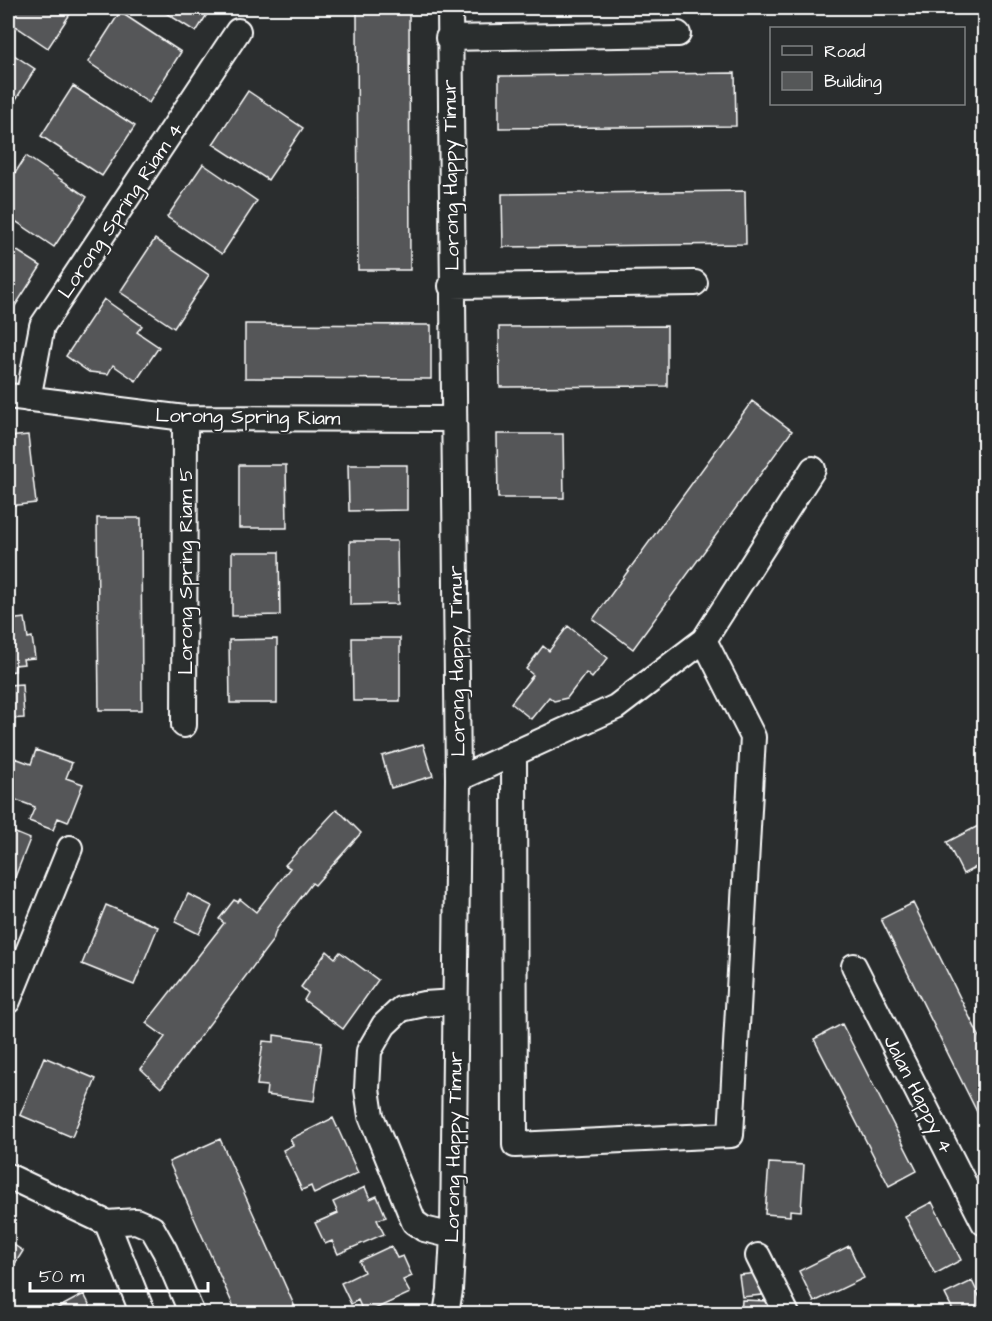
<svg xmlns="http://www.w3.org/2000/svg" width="992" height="1321" viewBox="0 0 992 1321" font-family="'Architects Daughter',sans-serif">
<rect width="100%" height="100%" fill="#2a2d2e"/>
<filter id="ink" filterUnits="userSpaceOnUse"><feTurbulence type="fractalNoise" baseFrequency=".0167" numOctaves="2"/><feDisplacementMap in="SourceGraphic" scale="12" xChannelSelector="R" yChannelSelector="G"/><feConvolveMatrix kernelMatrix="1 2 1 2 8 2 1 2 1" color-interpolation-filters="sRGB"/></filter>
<g filter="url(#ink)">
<path fill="#555758" stroke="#fff" stroke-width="1.5" d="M8,8H74L48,48L8,21Z
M158,8H211L196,32Z
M357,8H409L410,270H358Z
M120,12L181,52L149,103L88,62Z
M8,51L35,69L8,112Z
M735,73L736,126L499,128V76Z
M73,86L135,126L102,176L41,136Z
M248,91L303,128L268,180L213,144Z
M26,156L87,197L54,247L8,216V184Z
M203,164L257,201L222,254L167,217Z
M745,191L746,244L503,247L502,194Z
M155,239L209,275L174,328L120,292Z
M8,245L41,266L8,317Z
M104,299L142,326L137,332L159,347L136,381L113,365L108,374L89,372L66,356Z
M245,324L431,325V379L245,378Z
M667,326V386L500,387L499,327Z
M752,401L792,431L633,649L593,619Z
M497,434H563L564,498H498Z
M28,435L36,503L8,506V437Z
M239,465H286L287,528H239Z
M348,465H407V510L349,511Z
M97,518H141L142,710H99Z
M350,541H397L398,604L350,605Z
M232,552H279L280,615L232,616Z
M25,618L28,638L32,637L35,658L23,659L24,664L15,665V671L8,672V620Z
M568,626L608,658L592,678L586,673L567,698L554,701L549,697L531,719L511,703L533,675L526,669L543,646L549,651Z
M352,638H400V701H353Z
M277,639V703H230L229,640Z
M22,684L24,718L8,719V685Z
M423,744L433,776L391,788L382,756Z
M36,750L72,763L66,778L83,784L68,822L58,818L53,830L29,821L35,807L8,797V779L15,758L31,764Z
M337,809L361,833L315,885L312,883L276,930L273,940L161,1088L141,1069L165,1037L146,1023L224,923L219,919L234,900L238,902L240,899L256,912L290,868L285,865Z
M984,823V863L963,874L947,842Z
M8,830L30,839L8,895Z
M188,894L212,906L199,934L175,922Z
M913,903L984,1046V1126L881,919Z
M106,905L158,927L134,985L82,964Z
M327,951L335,958L340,952L378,980L343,1029L304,1000L308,993L301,987Z
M842,1024L917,1171L889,1186L814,1039Z
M274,1035L322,1042L314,1101L266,1095L267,1086L257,1085L263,1041L274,1042Z
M44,1057L96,1079L72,1137L20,1115Z
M333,1118L358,1173L314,1194L311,1186L302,1190L283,1150L293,1145L290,1139Z
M220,1139L298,1314H237L169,1162Z
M769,1163L804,1165L801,1211L790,1210V1216L765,1214Z
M365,1187L370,1199L377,1196L386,1217L377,1220L384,1234L338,1254L332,1241L325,1244L315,1223L338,1213L333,1202Z
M932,1202L961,1260L935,1274L905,1216Z
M8,1241L23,1251L8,1275Z
M391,1246L397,1258L403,1256L412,1276L403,1280L410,1293L364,1314L358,1300L351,1304L341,1283L364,1272L359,1261Z
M849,1246L864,1278L814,1302L799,1271Z
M759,1273L762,1295L742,1297L739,1275Z
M972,1281L984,1306V1314H955L945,1294Z
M84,1294L94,1314H56L54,1310Z
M742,1300L769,1301L775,1314H741Z
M113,1308L116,1314H103Z"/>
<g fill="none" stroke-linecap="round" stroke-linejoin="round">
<g stroke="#fff" stroke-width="28">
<path id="minor" d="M448,38L678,34
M451,286L695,283
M8,396L185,418L453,419
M28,399L42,326L238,31
M184,725L185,418
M514,753L515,1145L731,1135L753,737L704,640
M458,779L616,707L704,640L813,469
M854,966L984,1223
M8,1001L70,848
M8,1176L107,1223L136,1221L152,1228L165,1251L192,1314
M107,1223L143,1314
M453,1236L424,1229L414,1222L371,1116L367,1089L369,1051L384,1025L401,1009L424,1004L455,1002
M758,1256L787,1314
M446,1314L450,1290L453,1236L458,779L450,8"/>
</g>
<use href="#minor" stroke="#2a2d2e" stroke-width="24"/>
</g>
</g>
<g text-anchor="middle" stroke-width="4.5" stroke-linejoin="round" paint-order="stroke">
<g font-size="20" fill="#fff" stroke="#2a2d2e">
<text transform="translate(450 175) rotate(-91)" y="7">Lorong Happy Timur</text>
<text transform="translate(120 210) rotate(-56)" y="7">Lorong Spring Riam 4</text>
<text transform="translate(248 416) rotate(1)" y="7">Lorong Spring Riam</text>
<text transform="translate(185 571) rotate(-90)" y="7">Lorong Spring Riam 5</text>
<text transform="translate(456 661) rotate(-91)" y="7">Lorong Happy Timur</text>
<text transform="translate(919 1094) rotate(63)" y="7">Jalan Happy 4</text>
<text transform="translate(453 1147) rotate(-89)" y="7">Lorong Happy Timur</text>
</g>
</g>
<rect width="992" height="1321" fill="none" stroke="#2a2d2e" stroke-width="30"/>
<rect x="15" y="15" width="962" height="1291" fill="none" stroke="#fff" stroke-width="2" filter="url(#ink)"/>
<rect x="770" y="27" width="195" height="78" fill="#2a2d2e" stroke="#7f8182" stroke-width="1.5"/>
<rect x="782" y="46" width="30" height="9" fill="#2a2d2e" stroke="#7f8182" stroke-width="1.5"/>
<text x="824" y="57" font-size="18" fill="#ffffff">Road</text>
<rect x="782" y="72" width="30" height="18" fill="#555758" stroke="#7f8182" stroke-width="1.5"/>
<text x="824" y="87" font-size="18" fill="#ffffff">Building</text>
<path d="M30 1282v9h178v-9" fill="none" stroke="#ffffff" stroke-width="3"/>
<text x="39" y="1282" font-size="18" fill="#ffffff" stroke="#2a2d2e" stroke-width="4.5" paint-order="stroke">50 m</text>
</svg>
